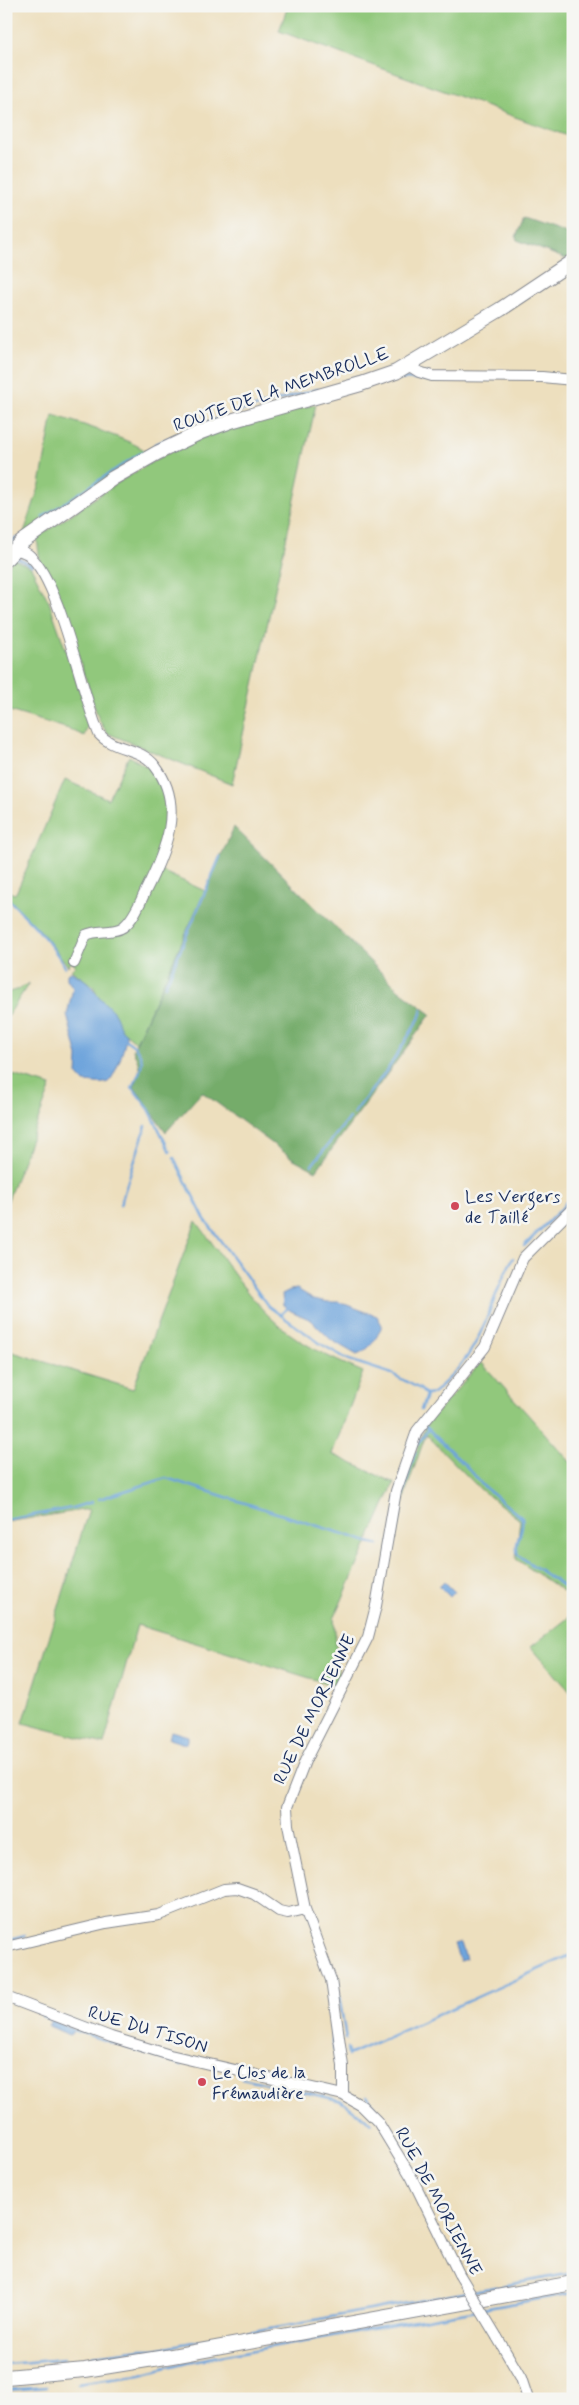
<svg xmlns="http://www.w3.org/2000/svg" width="579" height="2405" viewBox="0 0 579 2405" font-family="Mynerve,sans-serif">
<rect width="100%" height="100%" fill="#f6f6f2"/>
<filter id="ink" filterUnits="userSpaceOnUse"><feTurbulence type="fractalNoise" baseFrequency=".02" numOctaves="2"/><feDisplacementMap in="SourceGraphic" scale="10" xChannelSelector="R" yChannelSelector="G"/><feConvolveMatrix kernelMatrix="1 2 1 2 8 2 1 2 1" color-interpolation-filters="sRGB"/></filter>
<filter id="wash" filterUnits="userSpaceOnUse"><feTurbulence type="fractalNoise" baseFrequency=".0096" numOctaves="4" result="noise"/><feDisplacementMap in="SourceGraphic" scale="20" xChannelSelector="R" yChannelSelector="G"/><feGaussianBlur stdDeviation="1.12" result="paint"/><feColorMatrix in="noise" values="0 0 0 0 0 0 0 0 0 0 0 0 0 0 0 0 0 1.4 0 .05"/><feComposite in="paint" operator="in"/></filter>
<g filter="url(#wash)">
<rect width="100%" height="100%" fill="#eddfbe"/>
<path fill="#91c87b" stroke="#567c6c" d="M288,6H573V138L279,31Z
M316,404L232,784L107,733L99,720L59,597L40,562L37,538C81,508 124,476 172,451C217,428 268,417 316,404Z
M53,415C67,419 141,443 146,452L23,536L40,484Z
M13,559L31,567L49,602L86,708L89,723L84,736L69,729L6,710V570Z
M129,756L161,775L171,806L157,869L205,891L136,1042L118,1027L113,1011L100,999L93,986L71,970L76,965L72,962L68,966L40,930L6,897V890L14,894L16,893L65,780L108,799Z
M29,983L6,1019V993L19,989Z
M6,1073L51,1086L6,1205Z
M196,1221C220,1252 240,1288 268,1315C293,1341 330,1358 363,1372L332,1454L394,1483L334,1618L339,1687L137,1625L104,1744L23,1723L89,1509L6,1522V1350L133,1389Z
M481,1362L573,1465V1598L516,1559L520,1520L480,1489L426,1434L406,1491L393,1552L391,1551L404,1487L425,1426Z
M573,1614V1695L531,1647Z"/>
<path fill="#74ac6b" stroke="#486e64" d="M524,218L573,235V254L566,259L517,240L516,237Z
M234,827L399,990L431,1014L316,1171L292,1158L202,1092L166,1132L134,1087C142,1070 140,1066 133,1050Z"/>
<path fill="#6ea4dc" stroke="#446a9d" d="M71,972C91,982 88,984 102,1000C106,1005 112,1009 115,1014C120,1023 117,1026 126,1034C127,1042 115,1078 108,1082C102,1085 90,1082 84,1082L77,1074L78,1057L67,1015L73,988L67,979V974Z
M297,1289L314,1299L328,1302H339L377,1316L382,1325C378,1337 369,1351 357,1355L331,1340L311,1320L291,1311L283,1305L282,1294L290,1290Z
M444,1581L455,1592L450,1597L439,1586Z
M171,1731L188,1736V1741L185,1744L169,1739Z
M461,1943L466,1959L460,1961L454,1945Z
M52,2020L72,2028V2033L69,2035L49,2026Z"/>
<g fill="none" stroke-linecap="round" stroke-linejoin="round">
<path stroke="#6ea4dc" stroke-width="2.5" d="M399,379L432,380
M347,381L355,378
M234,413L318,389
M155,444L222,417
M43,517L142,452
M6,548L16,538
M15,557L32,565
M6,897C28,919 50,940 65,967
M165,986L220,857
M124,1039C147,1052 145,1066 132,1087L149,1109L170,1152
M353,1114L388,1069L419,1019L422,1010
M174,1158L204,1218L268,1306L321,1344L349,1360L392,1374L420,1389L426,1395L421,1410
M312,1165L349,1118
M120,1205L146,1126
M524,1246L561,1209L573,1193
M281,1314L289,1307
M426,1395C433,1395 437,1390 442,1385C487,1345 486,1306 513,1258
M424,1425L471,1471L483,1486L522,1518C525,1530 513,1542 518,1555L573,1593
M418,1444L428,1429
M99,1499L166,1478L378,1545
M397,1515L415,1452
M6,1520L72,1508L92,1502
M6,1941L25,1936
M338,1989L346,2039
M330,2010L334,2051
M42,2016L52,2020
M73,2030L182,2065
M347,2048L348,2055L573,1954
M242,2078L343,2101
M294,2078L303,2080
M367,2096L377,2112
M342,2102L372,2123
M383,2120L402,2146
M473,2291L573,2273
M482,2309L573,2293
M93,2355L142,2349H155L468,2292
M6,2364L64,2359
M78,2383L140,2374L187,2362L477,2310
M6,2390L47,2387"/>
</g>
</g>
<g filter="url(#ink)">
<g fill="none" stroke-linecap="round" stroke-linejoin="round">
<g stroke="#84878e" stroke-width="12">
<path id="street" d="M408,365L419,372L432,376L542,377L573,380
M15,549C20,551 25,552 29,555C61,583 81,692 99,734C114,751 141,747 155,766C186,806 165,852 145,892C140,903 133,920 123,927C113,934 97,929 86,935L74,963
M6,1947L106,1923L159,1915L224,1889L237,1888L254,1894L279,1911L288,1913L305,1909
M6,1997L111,2037L170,2055L343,2095L362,2106L378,2122L412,2178L459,2274
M343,2095V2066L331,1980L305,1909L288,1825L287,1807L305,1761L368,1637L376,1606L396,1491L417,1431L485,1347L523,1258L573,1208
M497,2337L521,2378L528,2399"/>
</g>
<g stroke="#84878e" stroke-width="16">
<path id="secondary" d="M6,559L22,542L113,478L157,453L201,432L234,420L361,384L396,372L501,309L573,261
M6,2377L85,2370L172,2356L573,2283"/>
</g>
<use href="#street" stroke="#fff" stroke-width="10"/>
<use href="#secondary" stroke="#fff" stroke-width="14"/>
<g stroke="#84878e" stroke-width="12" stroke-linecap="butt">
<path id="street-bridge" d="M459,2274L497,2337"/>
</g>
<use href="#street-bridge" stroke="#fff" stroke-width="10"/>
</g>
</g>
<g fill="#d1495b" stroke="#f6f6f2" stroke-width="2">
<circle cx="455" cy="1206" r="5"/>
<circle cx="202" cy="2082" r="5"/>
</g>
<g text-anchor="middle" stroke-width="5" stroke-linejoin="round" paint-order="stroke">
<g font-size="18" fill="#1b2f5e" stroke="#f6f6f2">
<text transform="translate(281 389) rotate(-19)" y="6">ROUTE DE LA MEMBROLLE</text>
<text transform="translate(314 1709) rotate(-64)" y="6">RUE DE MORIENNE</text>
<text transform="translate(148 2029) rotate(17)" y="6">RUE DU TISON</text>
<text transform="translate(439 2201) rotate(62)" y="6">RUE DE MORIENNE</text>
</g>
<g font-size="18" fill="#1b2f5e" stroke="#f6f6f2" text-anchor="start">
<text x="465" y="1202">Les Vergers<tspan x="465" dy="21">de Taillé</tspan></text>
<text x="212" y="2078">Le Clos de la<tspan x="212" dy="21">Frémaudière</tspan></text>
</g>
</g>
<rect width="579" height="2405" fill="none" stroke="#f6f6f2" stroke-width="25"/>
</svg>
